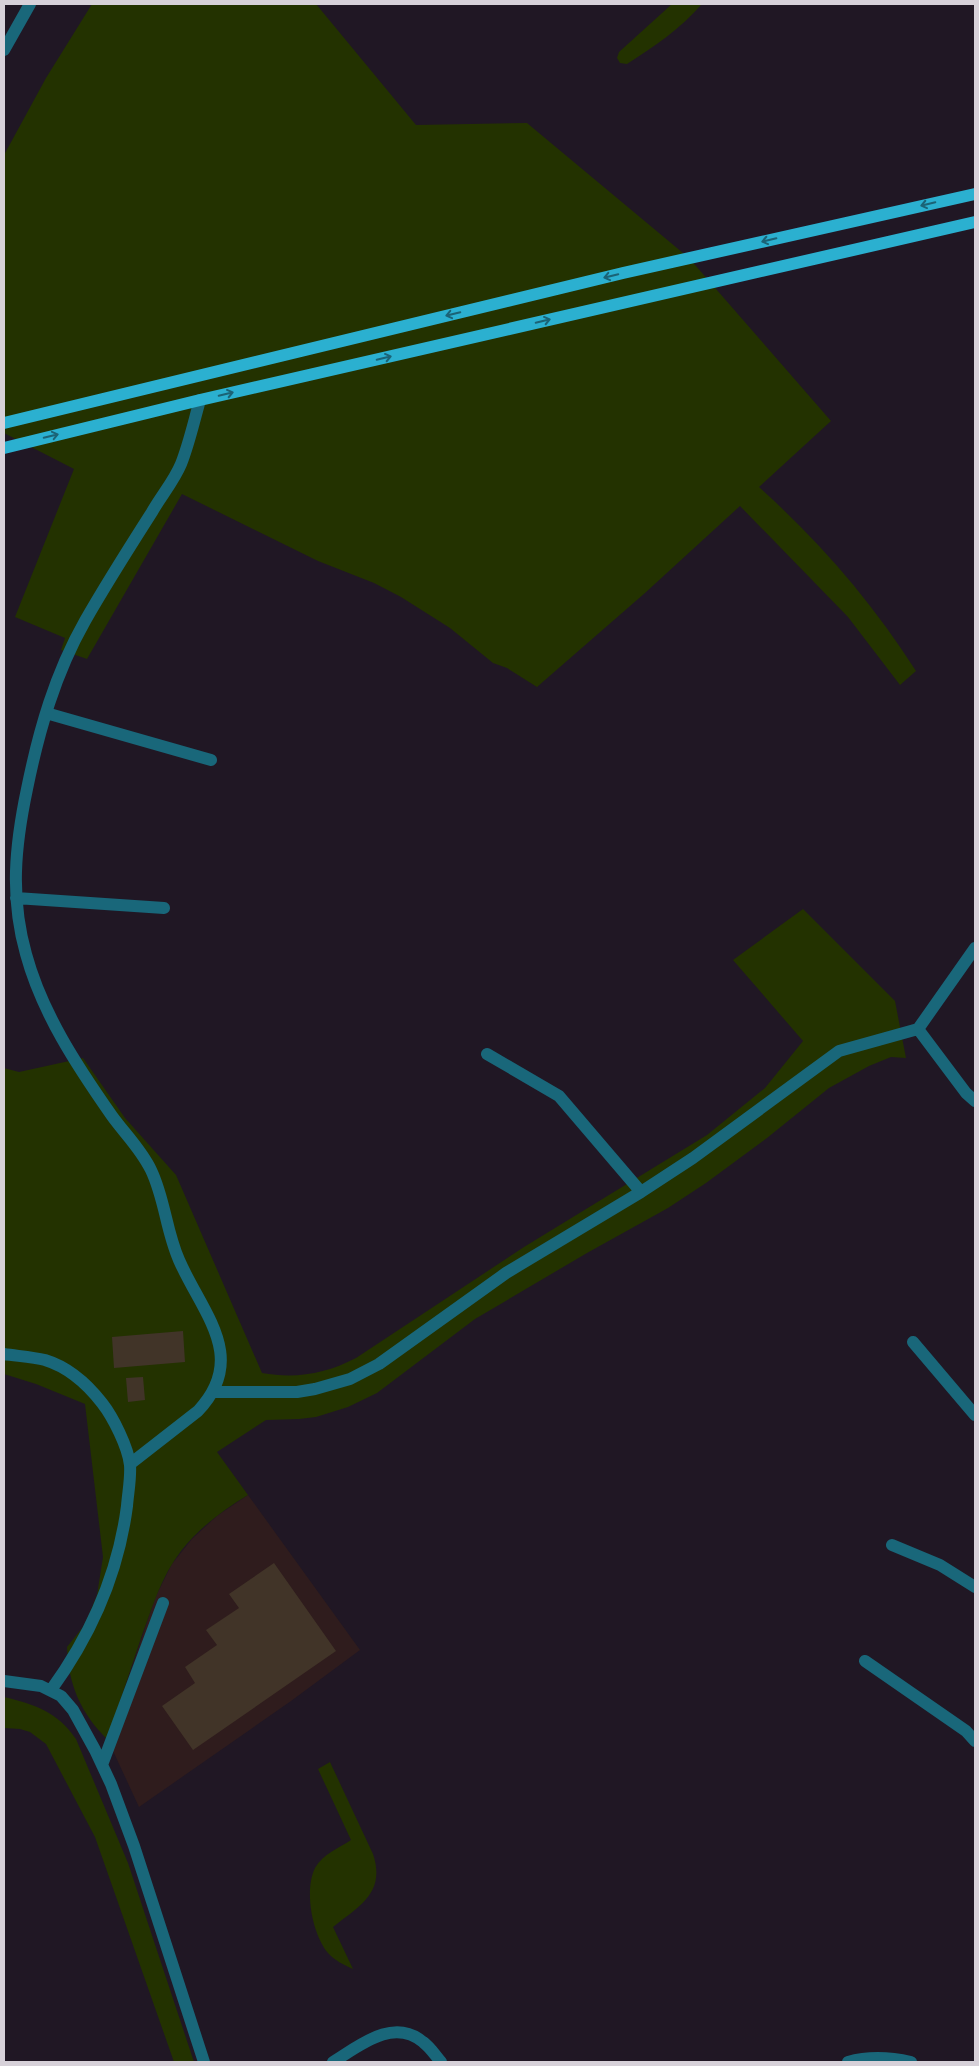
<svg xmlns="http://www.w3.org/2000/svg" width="979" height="2066" viewBox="0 0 979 2066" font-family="Jost,sans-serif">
<rect width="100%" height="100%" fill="#201724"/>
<path fill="#2f1c1d" d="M248,1495L360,1650L291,1701L139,1807L108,1740L155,1598L172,1564L192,1539L217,1516Z"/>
<path fill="#233200" d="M92,4H316L416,125L527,123L689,258L831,421L759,487C820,542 872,602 916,671L900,685L848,617L740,506L645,593L537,687L507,668L493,663L450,628L401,597L374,583L318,561L182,494L87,659L61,650L65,638L15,617L74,469L4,433V155L46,78Z
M672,4H702C680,29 655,46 627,64L620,63L617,58L619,52Z
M803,909L895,1001L906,1058L891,1057L869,1066L829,1088L767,1138L706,1183L668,1208L587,1253L475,1319L377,1393L348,1407L316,1417L299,1419L266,1420L217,1452L248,1495C223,1510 199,1528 181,1551C161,1577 152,1608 141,1638C130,1672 118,1705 108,1740C81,1714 68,1684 67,1647L83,1627L90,1612L97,1595L103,1557L85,1404L36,1384L4,1374V1068L19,1072L83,1058L125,1118L176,1175L262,1373C296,1379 325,1374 356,1358L524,1247L707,1135L765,1088L803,1041L733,960Z
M4,1697C34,1704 58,1712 76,1739L128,1863L194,2062H174L95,1837L46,1744L30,1732L20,1729L4,1728Z
M330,1762L373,1854C386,1893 359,1906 333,1927L353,1969C344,1965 334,1960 328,1953C312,1934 304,1890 315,1868C323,1854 339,1848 351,1840L318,1769Z"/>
<path fill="#413428" d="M183,1331L185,1362L114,1368L112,1337Z
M143,1377L145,1400L128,1402L126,1378Z
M274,1563L336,1651L193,1750L162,1706L195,1683L185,1667L217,1645L206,1630L239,1608L229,1594Z"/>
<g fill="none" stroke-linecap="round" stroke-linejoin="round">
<path stroke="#19677a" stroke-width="12" d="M4,50L30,4
M46,713L211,760
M16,898L164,908
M918,1029L966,1093L975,1101
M487,1054L559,1096L641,1192
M913,1342L975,1415
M4,1354C17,1356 32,1357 45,1360C68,1367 88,1385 102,1403C113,1417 128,1447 130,1465C131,1478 128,1493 127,1506C118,1575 91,1635 51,1690
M213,1392H297L315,1389L350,1379L379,1364L506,1273L641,1192L693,1158L839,1051L918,1029L975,948
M130,1464L198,1411C249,1357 202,1313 179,1260C166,1231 165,1199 151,1170C141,1149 125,1134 112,1116C77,1066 42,1013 26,954C10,897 15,846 27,789C39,730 55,674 85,621C106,584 129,548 152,512C161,496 174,481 181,464C189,444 194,421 200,400
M892,1545L940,1565L975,1587
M865,1661L966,1731L975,1741
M4,1681L41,1686L61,1696L73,1710L95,1750L111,1784L134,1846L204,2062
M102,1765L163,1603
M333,2062C359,2046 393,2017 423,2042C430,2047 435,2055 441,2062
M848,2062C869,2056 889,2057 911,2062"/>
<path stroke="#2bb0d0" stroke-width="12" d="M4,423L623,273L975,194
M4,448L200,400L975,222"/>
</g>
<defs><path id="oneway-shaft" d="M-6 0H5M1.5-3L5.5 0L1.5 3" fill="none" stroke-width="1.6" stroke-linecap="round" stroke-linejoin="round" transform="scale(1.25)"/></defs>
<g stroke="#1b6376">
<use href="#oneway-shaft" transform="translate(928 204) rotate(167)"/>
<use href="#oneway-shaft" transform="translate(769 240) rotate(167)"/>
<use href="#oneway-shaft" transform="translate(611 276) rotate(166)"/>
<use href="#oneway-shaft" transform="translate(453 314) rotate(166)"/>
<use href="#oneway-shaft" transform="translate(543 321) rotate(-13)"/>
<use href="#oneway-shaft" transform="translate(384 358) rotate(-13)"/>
<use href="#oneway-shaft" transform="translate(226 394) rotate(-13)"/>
<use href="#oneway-shaft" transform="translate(51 436) rotate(-14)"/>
</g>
<rect width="979" height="2066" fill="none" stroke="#d7d1d9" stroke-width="10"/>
</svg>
